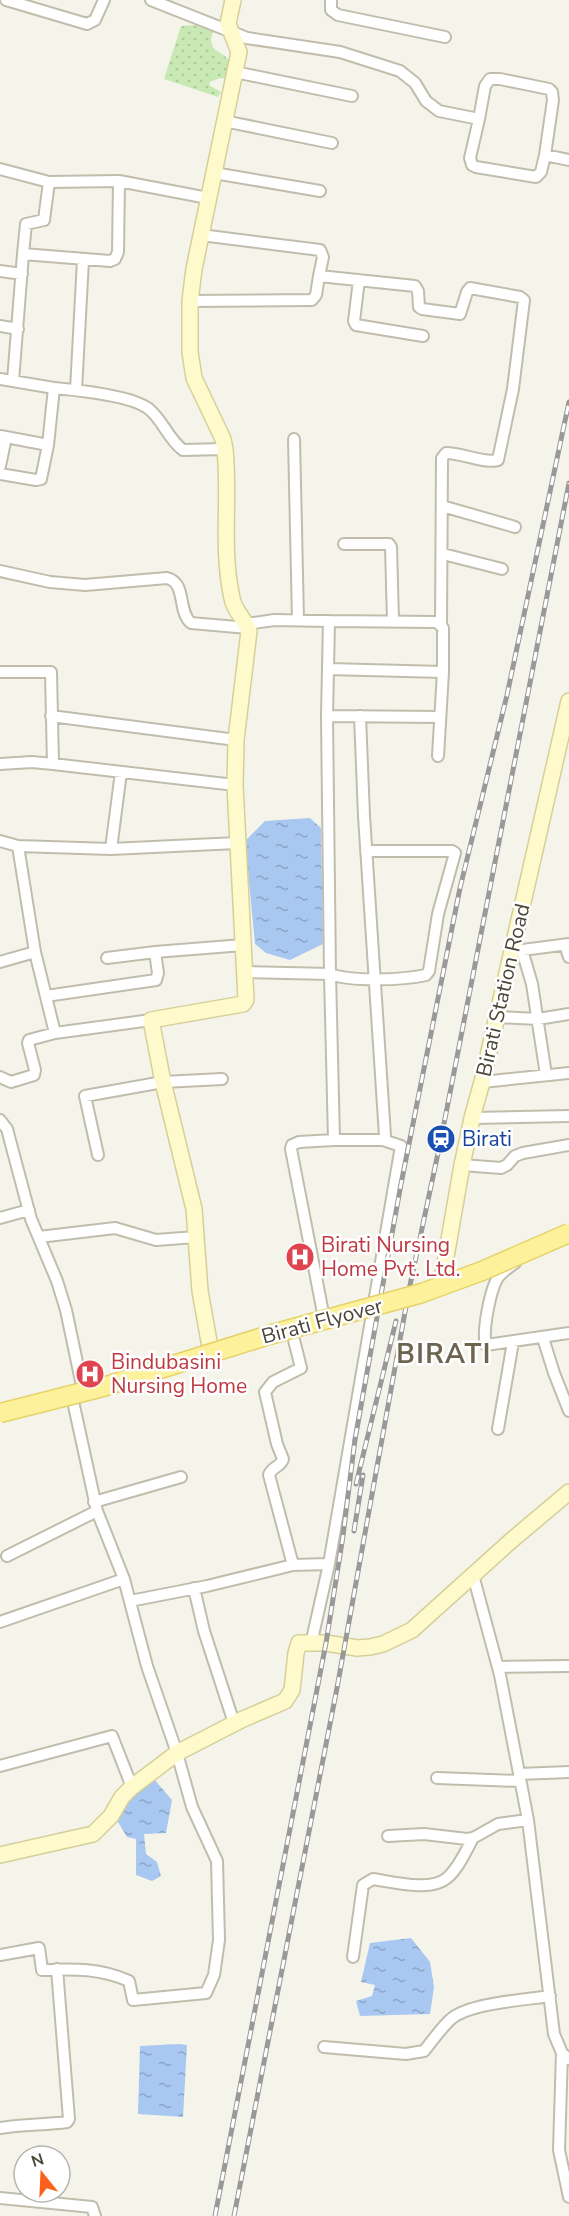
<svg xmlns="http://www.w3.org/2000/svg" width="569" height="2216" viewBox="0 0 569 2216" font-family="'Nunito Sans',sans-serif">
<defs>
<pattern id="park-dots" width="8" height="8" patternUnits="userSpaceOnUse" patternTransform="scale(1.5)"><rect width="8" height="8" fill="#c9e9b4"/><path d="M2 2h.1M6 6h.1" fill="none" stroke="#aec99c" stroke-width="1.8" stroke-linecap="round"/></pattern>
<pattern id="water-ripples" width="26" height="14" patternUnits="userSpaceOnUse" patternTransform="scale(1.5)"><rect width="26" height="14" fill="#a8c8f1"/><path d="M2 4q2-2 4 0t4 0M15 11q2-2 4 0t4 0" fill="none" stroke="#8ba4c4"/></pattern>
</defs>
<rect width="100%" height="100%" fill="#f5f4eb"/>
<path fill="url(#park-dots)" d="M195,25L213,31C205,55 225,48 233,67L227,79L221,78L211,81L209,85L221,92L218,97L164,79L181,26Z"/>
<path fill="url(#water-ripples)" d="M310,818L321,828L323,944L290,960L266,953L255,944L245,841L265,821Z
M153,1778L172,1800L166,1833L144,1834L146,1854L157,1862L161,1876L152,1881L136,1875V1839L127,1837L118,1822L127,1800Z
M411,1938L430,1962L434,1987L430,2014L360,2016L356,2001L372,1996L375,1985L361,1982L370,1943Z
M179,2044L187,2045L183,2117L138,2114L140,2046Z"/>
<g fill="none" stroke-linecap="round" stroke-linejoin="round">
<g stroke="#c1bdad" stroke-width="14">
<path id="street" d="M6,0L87,24L95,20L104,0
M151,0L247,38L340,52L400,71L415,83L426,101L439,111L479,119L470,158L472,165L476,167L536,177L541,172L545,155L569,160
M331,0V10L338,15L445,37
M235,72L352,96
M479,119L485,86L490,79H500L549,89L552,92L553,100L545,155
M224,121L332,143
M0,169L49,182L119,181L208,198
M214,173L320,191
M49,182L44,220L26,224L23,254L110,261L115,259L118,252L119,181
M201,235L320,250L323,257L319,276L415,286L418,291L419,307L422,309L460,314L467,292L470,288L520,297L524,300L513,389L498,460C485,464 462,453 446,453L442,458L441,625
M0,271L22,274
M359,280L354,321L356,325L423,336
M190,301L312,300L316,295L319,276
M0,326L18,329
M0,379L54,388
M13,381L23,254
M76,390L83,260
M6,437L48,445
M294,439L298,620
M0,466L6,437L0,436
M0,474L36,480L41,479L48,445L54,388C76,390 135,396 150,410C163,421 169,440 183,450L225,449
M442,506L515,527
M344,544H389L391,547L393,621
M443,554L502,569
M0,571L50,582L85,585L167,578C187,583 177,611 191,623L248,628
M329,621L435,622L438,623L443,628V672L438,756
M247,624L274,620L329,621L327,716L330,974C352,982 403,980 426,975L429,971L438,914L455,853L452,851H366
M328,669L443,672
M0,672H51L53,764
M51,716L236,740
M327,716L440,717
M0,764L32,762L53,764L235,785
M0,841L18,846L35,952L55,1033
M18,846L111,849L237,843
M111,849L121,772
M565,945L569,957
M522,950L532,984L546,1075
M515,951L569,944
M107,958L155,952
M0,962L35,952
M245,972L330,974L334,1140L299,1142L292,1145L291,1149L323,1313
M46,996L156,980L158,973L155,952L243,945
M497,1017L538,1019L569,1014
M0,1077L11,1082L34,1075L35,1070L28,1043L29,1040L55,1033L151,1020
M482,1082L569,1073
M472,1118L569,1116
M0,1120L7,1129L31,1219L57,1281L66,1310L82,1386
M334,1140H383L385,1136L364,816L360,716
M98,1155L85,1096L163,1082L222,1079
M462,1165L501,1168L507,1165L515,1156L523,1153L569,1145
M0,1218L29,1210
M39,1237L115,1228L156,1240L196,1237
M515,1263C508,1268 501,1272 497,1279C490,1292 482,1331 486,1345L569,1333
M293,1336L301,1368L273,1382L265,1392L277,1444L283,1459C281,1467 271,1467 269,1475L293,1565
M543,1338L554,1373L569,1411
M498,1429L513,1342
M94,1502L181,1477
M7,1556L97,1511
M473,1575L500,1675L528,1820L554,2034L562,2053L569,2059
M194,1588L204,1631L234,1723
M130,1601L207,1586L293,1565L329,1564
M0,1622L124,1579
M311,1644L329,1564L401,1146L383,1140
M498,1667L569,1666
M0,1766L112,1736L132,1787
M519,1774L569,1772
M437,1778L520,1781
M388,1836L424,1834L467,1839L473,1838L498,1824L528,1820
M0,1955L39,1948L42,1970C75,1969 99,1968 129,1981L133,2000L206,1993L214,1975L219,1940L217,1861L192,1807L177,1753L147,1666L124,1579L97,1511L71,1392
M353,1957L363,1885L373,1879C393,1882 431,1892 447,1878C458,1869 466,1851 473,1838
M324,2047L406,2054L424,2051C433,2040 441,2028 451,2019C470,2003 524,2000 550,1996
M562,2053L559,2150L569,2197
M0,2128C22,2124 45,2125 67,2122L69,2119L57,1969
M0,2198L92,2207L95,2216"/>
</g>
<g stroke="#d5cf9a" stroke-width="18">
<path id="secondary" d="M442,1280L462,1165L472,1118L482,1082L569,701
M210,1347L200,1291L194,1209L163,1082L151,1020L243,1004L246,1000L235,785L236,740L249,631C245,619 234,611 232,598C221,549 230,499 225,449L223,439L194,378L190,352V301L194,269L239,52L228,24L233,0
M0,1855L93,1834L111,1816L122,1797L132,1787L177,1753L241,1720L285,1701L292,1690L296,1653L299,1643H326L357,1648L370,1647L383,1644L412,1630L513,1539L569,1492"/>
</g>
<use href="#street" stroke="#fff" stroke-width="10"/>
<use href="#secondary" stroke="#fffacb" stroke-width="15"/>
<g stroke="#999" stroke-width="5">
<path id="rail" d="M356,1484L396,1321
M354,1531L363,1475
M215,2216L326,1643L343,1536L355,1439L401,1184L460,888L507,695L569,402
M234,2216L337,1688L409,1290L441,1139L569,483"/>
</g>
<use href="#rail" stroke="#fff" stroke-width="3" stroke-dasharray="9" stroke-linecap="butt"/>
<g stroke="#e5d369" stroke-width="21" stroke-linecap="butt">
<path id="primary-bridge" d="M0,1413L103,1387L269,1335L422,1293L482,1271L569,1233"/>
</g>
<use href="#primary-bridge" stroke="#fef19b" stroke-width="18"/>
</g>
<defs>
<g id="station-disc" transform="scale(1.5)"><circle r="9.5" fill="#1a4fb4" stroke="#fff"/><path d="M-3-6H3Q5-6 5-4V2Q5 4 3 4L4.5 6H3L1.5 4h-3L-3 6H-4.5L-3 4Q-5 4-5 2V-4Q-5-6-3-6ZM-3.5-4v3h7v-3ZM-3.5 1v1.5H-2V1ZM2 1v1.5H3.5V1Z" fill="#fff"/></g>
<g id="hospital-disc" transform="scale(1.5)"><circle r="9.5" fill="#e0444e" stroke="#fff"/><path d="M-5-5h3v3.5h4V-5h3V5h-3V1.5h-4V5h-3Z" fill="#fff"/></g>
</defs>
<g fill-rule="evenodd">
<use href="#station-disc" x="441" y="1139"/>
<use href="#hospital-disc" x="300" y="1257"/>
<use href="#hospital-disc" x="90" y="1374"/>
</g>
<g text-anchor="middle" stroke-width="5" stroke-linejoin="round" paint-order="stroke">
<g font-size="21" fill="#4a4638" stroke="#fff">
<text transform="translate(503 990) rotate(-77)" y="7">Birati Station Road</text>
<text transform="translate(322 1321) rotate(-15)" y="7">Birati Flyover</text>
</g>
<g font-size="21" fill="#164399" stroke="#fff" text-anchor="start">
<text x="462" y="1146">Birati</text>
</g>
<g font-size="21" fill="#be3a42" stroke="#fff" text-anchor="start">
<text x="321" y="1252">Birati Nursing<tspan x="321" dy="24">Home Pvt. Ltd.</tspan></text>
<text x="111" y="1369">Bindubasini<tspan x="111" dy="24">Nursing Home</tspan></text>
</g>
<g font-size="27" font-weight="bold" letter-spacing="1.5" fill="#6d654f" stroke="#fff">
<text x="444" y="1363">BIRATI</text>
</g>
</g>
<g transform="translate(42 2174) rotate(342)"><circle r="28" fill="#ffffff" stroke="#b7b5af" stroke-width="1.5"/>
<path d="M0-4.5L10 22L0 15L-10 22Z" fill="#fb601c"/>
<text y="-9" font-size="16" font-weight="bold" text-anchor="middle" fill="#4a4638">N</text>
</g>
</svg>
